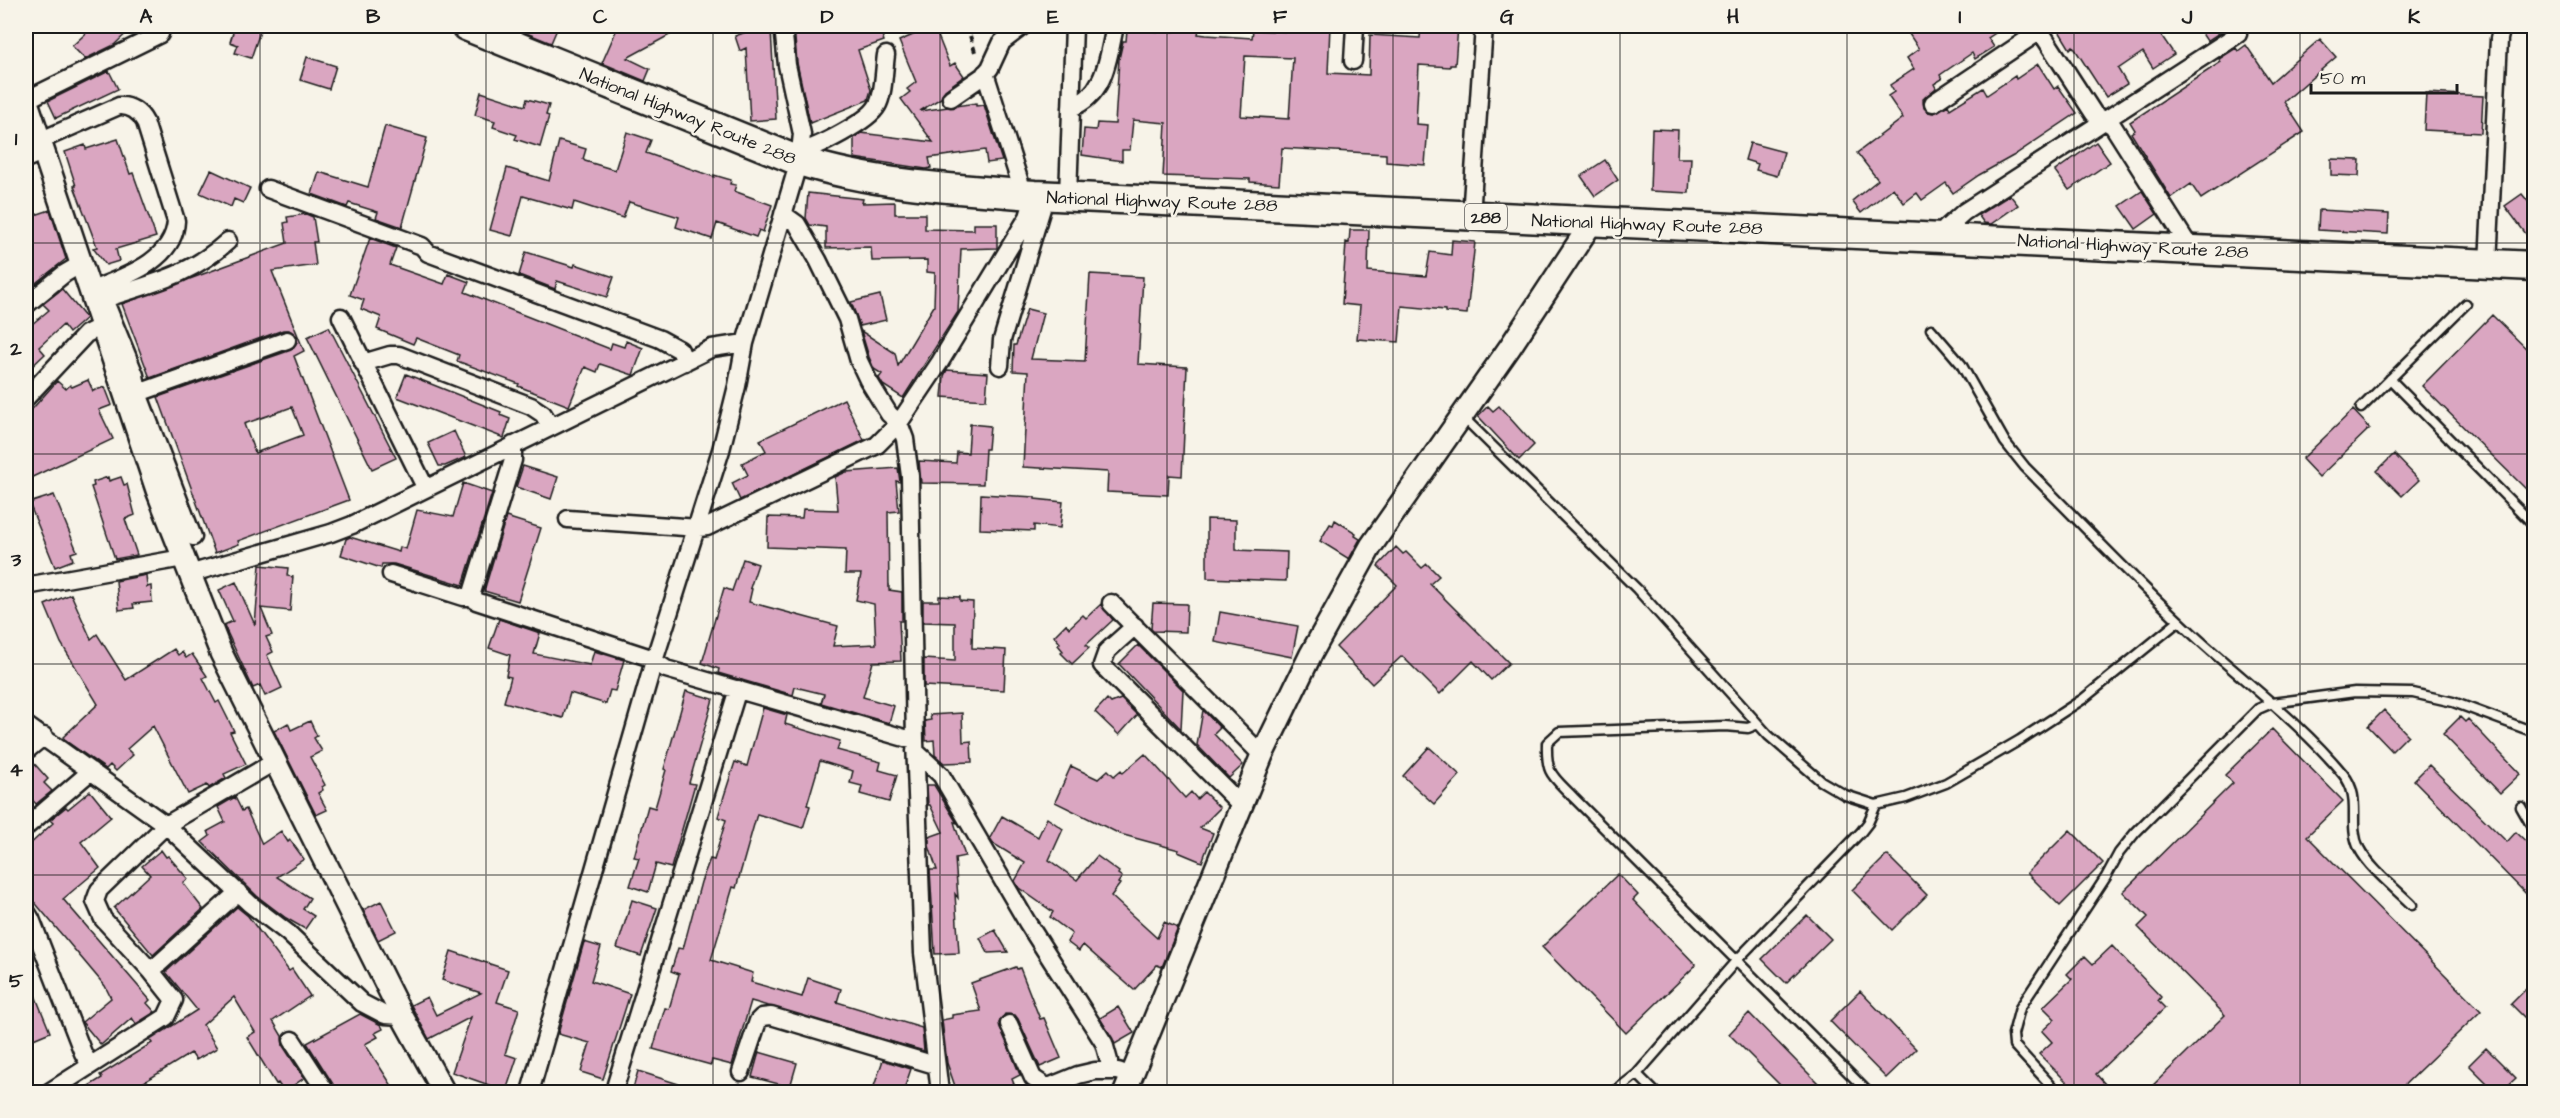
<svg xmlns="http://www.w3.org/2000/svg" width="2560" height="1118" viewBox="0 0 2560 1118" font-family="'Architects Daughter',sans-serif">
<rect width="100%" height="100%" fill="#f7f3e8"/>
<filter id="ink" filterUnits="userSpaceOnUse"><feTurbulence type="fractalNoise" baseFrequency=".0167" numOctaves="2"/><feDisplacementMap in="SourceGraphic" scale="12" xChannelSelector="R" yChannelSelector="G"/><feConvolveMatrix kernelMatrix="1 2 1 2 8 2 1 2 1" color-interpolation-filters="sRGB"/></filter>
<g filter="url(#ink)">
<path fill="#daa6c1" stroke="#1c1c1c" stroke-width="1.5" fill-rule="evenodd" d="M94,26H134L114,45L85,59L72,46Z
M235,26H262L251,58L235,53L238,45L230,42Z
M509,26H549L557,29L551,43Z
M621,26H686L627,58L650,69L645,81L602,63L616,31Z
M794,26H879L884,41L858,50L871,90L868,100L810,123L797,63Z
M934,26L950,66L955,63L964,76L945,90L941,98L920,111L976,103V106L984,105L1002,161L987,163L985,150L929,158L931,168L926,169L854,158V138L861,133L933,142L901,99L910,92L907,89L916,82L899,41Z
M1294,26H1330L1328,73L1369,75L1370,35L1420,38L1421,26H1458L1455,65H1450V67L1419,65L1416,124L1428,125L1425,165L1386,162V154L1282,148L1279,184L1250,182V179L1163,176L1166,123L1133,120L1130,150H1122V161L1082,155L1084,129L1096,130L1097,123L1115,124L1119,59L1123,41H1126L1127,30L1167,32L1179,31V28L1199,29L1198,34L1206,35L1252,38L1253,30L1295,32ZM1245,56L1293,58L1289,119L1241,116Z
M1916,26H2006L1988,38L1994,47L1975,59L1972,53L1940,75L1942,79L1934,84L1936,88L1923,99L1924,108L1928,112L1934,113L1948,105L1950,109L1983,88L1987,95L2015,76L2016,79L2038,64L2054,89L2058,86L2077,113L2013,156L1979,175L1953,193L1946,183L1922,200L1917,193L1904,203L1893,188L1861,213L1852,201L1878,180L1857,153L1903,118L1888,96L1894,92L1890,85L1914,69L1907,58L1919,49L1907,31Z
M2056,26H2155L2174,54L2153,68L2143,52L2118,69L2127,84L2106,97L2073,46L2070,49Z
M2197,26H2221L2224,30L2207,41Z
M760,27L763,34L771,30L776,119L750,121L746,48L740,51L735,36Z
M2320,39L2336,57L2284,102L2304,132L2201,199L2191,184L2171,198L2131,133L2135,130L2130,122L2221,62L2219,59L2236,48L2238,51L2246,45L2271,82Z
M307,57L336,66L329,89L300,80Z
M109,71L118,89L56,118L48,101Z
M481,92L525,106L527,99L549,105L546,115L549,116L540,147L515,139L517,135L493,127L495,121L475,115Z
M2426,93L2483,96L2481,133L2424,130Z
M385,126L427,138L402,227L376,218L378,212L349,203L347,207L312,194L319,172L368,187Z
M1652,129L1678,130L1677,158H1691L1689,193L1650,191Z
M627,132L651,140L646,153L714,177V175L731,180L730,184L736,185L734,191L772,205L763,232L759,230L756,237L717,223L712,239L676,227L679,217L629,202L623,218L574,202L572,210L523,196L512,236L490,230L507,168L549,181L559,141L586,149L583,159L585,161L615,170Z
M118,139L130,174L133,173L156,237L116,249L119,261L106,265L93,248L97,247L74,186H76L65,152L85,145L86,149Z
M2096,142L2110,162L2069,190L2055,171Z
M1750,143L1784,152L1777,176L1756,170L1758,164L1745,160Z
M2331,159L2360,160L2359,176L2331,175Z
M1605,160L1618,180L1595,196L1581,176Z
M211,170L250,188L243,203L234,199L231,207L200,193Z
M2142,191L2157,214L2136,229L2120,206Z
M808,193L863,199L862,203L895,202V214H925V229L974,230V224H997V248L961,249L958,312L903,398L883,385L879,378L882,374L874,369L869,357L861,331L895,353L898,366L934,306L935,273L927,272V260L872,261L871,247L826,248V227L810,225L806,218Z
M2522,194L2535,210V246L2505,206Z
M2010,195L2018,205L1991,224L1984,223L1978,215Z
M50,210L66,259L28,289L26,286V218Z
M2319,210L2389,214L2388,234L2318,230Z
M306,214L313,217L317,242H313L316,265L272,271L304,351L294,356L349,500L238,541L239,544L215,553L158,397L291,350L297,342V336L289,330H283L150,378L122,304L287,243L284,223L288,222L287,217ZM292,407L303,435L255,453L244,424Z
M1350,230H1369L1368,271L1426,276L1430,252L1451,255L1452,240L1475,242L1467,314L1445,312V310L1402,306L1399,342L1357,339L1360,306L1342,304L1346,242L1349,243Z
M370,238L396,248L390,265L444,284L448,274L469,282L465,292L610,349L612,343L624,347L626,341L643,348L633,375L600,364L597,372L585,367L569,406L518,386L519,384L457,361L459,355L416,338L413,344L377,329L381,317L361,309L364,300L350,295Z
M526,252L574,267L575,264L614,277L607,297L557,281L555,289L519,275Z
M1090,274L1143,277L1138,364L1187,367L1182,476L1169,475L1168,495L1107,492L1108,472L1023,467L1028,372L1013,371L1014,345H1016L1027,309L1043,313L1031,359L1085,361Z
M62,289L86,318L69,333L63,325L39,347L45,354L26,372V329L49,310L43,304Z
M880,295L886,320L860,326L851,302Z
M2492,315L2535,357V498L2422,386Z
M329,327L396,458L372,469L307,337Z
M947,370L988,373L986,400L942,397L944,376Z
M406,374L501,412L500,415L510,419L504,438L397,397Z
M88,380L93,391L105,387L112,405L99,410L113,439L26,480V416L57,381L66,389L70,385L72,387Z
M844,399L864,440L740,500L732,483L748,475L742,463L766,451L760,440Z
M1488,406L1493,411L1499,406L1534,445L1519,460L1478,416Z
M2353,410L2370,428L2319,477L2302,459Z
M970,424L990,426L988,449H985L983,484L921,483L919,461L956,463L957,452L968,453Z
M454,431L466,457L445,466H439L428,443Z
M2394,454L2419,480L2402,496L2377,471Z
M523,466L558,477L551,499L516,487Z
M898,468L900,482L896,481L899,511L888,512L889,590L902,592V621H899L901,661L873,662L863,697L894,706L889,723L821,703L824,694L795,687L793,695L718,673L719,669L702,663L724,588L732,591L743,559L758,564L750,588L752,589L749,602L838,626L833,646L876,644L874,604L856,600L861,574H845L846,550L767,547L768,517L802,518L803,509L838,510L835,477L846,472Z
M108,477L109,481L121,477L124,485L127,484L135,515L125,519L137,555L115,559L91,487L94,486L93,482Z
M463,483L492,493L463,585L394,564H382L381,568L341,555L346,539L350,537L399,552L400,547L406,549L417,510L453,517Z
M981,494L1035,497V499L1063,502L1060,528L1034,525V531L980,529Z
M54,495L77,551L71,553L73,560L55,567L29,503Z
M506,517L541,528L518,601L484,591Z
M1207,519L1236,520V550L1287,552L1286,581L1207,578Z
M1335,520L1356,533L1355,536L1360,539L1349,559L1320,541L1330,524L1333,525Z
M1396,547L1403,554L1406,552L1422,568L1427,564L1439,576L1430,584L1509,663L1491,680L1473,661L1440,694L1402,656L1372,684L1336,647L1397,585L1378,566Z
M260,565L288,568L287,576L293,577L290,611L261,608L272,635L266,637L273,652L267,655L282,688L265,696L260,685L253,688L227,632L224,625L233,621L219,590L236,582L255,625Z
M146,575L147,587L151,586L152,602L133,604L134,608L119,610L116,581Z
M71,594L91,639L97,634L126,680L174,649L178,655L182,652L186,658L192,654L207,676L203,678L216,703L219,701L234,731L230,732L246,764L224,774L226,778L209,788L207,785L188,794L153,726L127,749L133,755L116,771L110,765L106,769L66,741L63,737L98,704L61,643L45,605Z
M939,596L960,597V601L973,602L972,648L1006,650L1004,690L924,686V659L955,661V623L923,622V601H939Z
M1153,603L1187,604L1186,632L1153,631L1151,629Z
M1101,604L1113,620L1086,645L1089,648L1072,664L1061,653L1063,651L1058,645L1060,643L1054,636L1066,624L1069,628L1083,615L1086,618Z
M1220,612L1298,626L1292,657L1215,642Z
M499,619L540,633L534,654L590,665L594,651L624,660L615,691L610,690L606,704L570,693L563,718L504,702L511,677L506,676L510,655L489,648Z
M1138,645L1183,690L1181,729L1119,664Z
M686,691L713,699L689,783L695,784L671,868L656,864L648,892L630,886L639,858L634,857L648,806L655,808L666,770L664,769Z
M1107,699L1111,703L1121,699L1137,715L1119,735L1095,712Z
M763,708L787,715L785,724L840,741L837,750L881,762L879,770L897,775L889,802L860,794L862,786L850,783L853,771L820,761L807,805L810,806L803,828L757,814L736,888L733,887L711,960L753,973L751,982L802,997L808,978L841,989L837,1002L922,1028L924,1051L751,1001L732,1065L712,1060L711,1065L653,1049L665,1008L669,1009L679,974L671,971L678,948L683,949L701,882L710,859L714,860L726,820L718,817L724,796L735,762L747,766Z
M1203,710L1220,728L1214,734L1243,765L1229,778L1197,745Z
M2384,710L2408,735L2392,751L2368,726Z
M962,713L963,742L971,741L972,762L944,763L935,755L934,740L926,741L925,721L931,720L930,715Z
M2460,717L2465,722L2468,719L2520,774L2500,793L2443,734Z
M310,721L317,736L314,738L322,751L310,757L325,785L322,787L323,790L318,793L327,810L316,815L274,731L288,723L291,730Z
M2272,729L2343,801L2307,836L2481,1011L2397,1092H2146L2225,1015L2138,927L2148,917L2123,892L2233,783L2225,775Z
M1429,747L1460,775L1434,804L1403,776Z
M1145,754L1185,798L1191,792L1197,799L1204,792L1220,808L1200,828L1213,833L1202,862L1178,852L1179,850L1120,834L1055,802L1071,766L1098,779L1108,770L1114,776L1121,770L1123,773Z
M31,760L48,779L44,783L52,791L36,804L26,793V761Z
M2429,765L2507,842L2516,832L2535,850V903L2414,780Z
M927,785H934L957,823L954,822L965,856L955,858L958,898L955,894L959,953L935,954L930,870H937L929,846V837L943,832L930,805H928Z
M90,791L111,817L81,842L100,868L63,899L150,1000L147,1003L155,1012L136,1024L132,1018L101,1045L82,1022L111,998L105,986L26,892V848L53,823L50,820L66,807L68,809Z
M235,797L242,811L246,809L262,844L281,831L288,842L290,840L304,859L277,877L310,898L303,909L314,916L305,929L286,918L257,896L202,842L210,836L208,831L225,822L218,807Z
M1002,816L1038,837L1047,818L1063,829L1049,860L1077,880L1097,856L1119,872L1118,874L1122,877L1118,883L1120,884L1111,896L1157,938L1164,922L1178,928L1162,967L1157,965L1134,990L1083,945L1079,951L1067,942L1072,934L1050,917L1053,912L1019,888L1015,881L1025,863L994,844L990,838Z
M2070,830L2103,863L2060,906L2027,873Z
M161,850L166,857L168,856L188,879L183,883L203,909L153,955L114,908L150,875L142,866Z
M1887,855L1927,895L1892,930L1852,890Z
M1618,874L1638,895L1633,900L1696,965L1626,1033L1542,947Z
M632,900L657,908L641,956L617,948Z
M381,901L396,931L378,940L363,910Z
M237,907L248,916L289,971L292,969L310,996L273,1021L282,1036L283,1046L304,1078L284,1092L278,1083L276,1084L247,1037L255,1032L234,997L203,1025L217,1048L196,1060L191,1053L128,1092H79L102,1078L100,1075L152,1043L150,1040L197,1010L166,972Z
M1807,915L1831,939L1786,983L1762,959Z
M995,930L1008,952L988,953L980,938Z
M584,942L601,947L591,981L630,994L603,1079L581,1072L590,1043L558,1034Z
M2112,946L2161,997L2158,1001L2165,1008L2096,1074L2105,1084L2096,1092H2077L2039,1054L2052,1042L2042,1031L2055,1019L2043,1007L2072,979L2067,974L2085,956L2093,964Z
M451,951L508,970L497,1002L519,1009L505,1054L517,1058L506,1091L452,1072L471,1017L429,1039L411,1005L427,997L436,1015L481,993L442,980Z
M1016,967L1017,969L1020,968L1040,1019L1044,1018L1061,1058L1040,1067L1018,1019L1015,1015L1005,1014L999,1023L1020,1075L1012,1079L1017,1092H957L947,1063L942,1020L952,1018V1015L981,1011L971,983Z
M26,973L50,1032L26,1042Z
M2535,980V1028L2511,1004Z
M1860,991L1916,1049L1886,1078L1830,1021Z
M1118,1007L1134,1033L1115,1044L1100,1018Z
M1749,1013L1799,1064L1827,1092H1787L1729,1034Z
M360,1014L381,1025L383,1029L375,1033L378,1037L365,1044L396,1092H338L307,1043Z
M2486,1048L2516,1078L2501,1092H2496L2469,1065Z
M759,1052L797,1063L790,1087L752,1077Z
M883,1060L911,1069L903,1092H872Z
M638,1071L694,1089L693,1092H632Z"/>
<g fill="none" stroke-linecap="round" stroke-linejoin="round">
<g stroke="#1c1c1c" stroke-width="13">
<path id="service" d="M1931,329L1961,364L2005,442L2025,467C2082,524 2137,583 2196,637C2246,683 2300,722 2343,774C2363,798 2347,824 2359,848C2369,868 2396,889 2412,905
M2390,379L2534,525
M2361,408L2466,304
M1463,417L1637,589L1768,735L1821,781L1845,795L1876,805L1906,798L1946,783L2020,740L2083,699L2179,621
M1758,724L1748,728L1726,726L1559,732L1547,743C1546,775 1552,775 1574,798L1868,1092
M2521,807L2534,830
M1637,1074L1655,1092
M1614,1092L1637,1074L1736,961L1861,832L1868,823L1876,805
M2057,1092L2014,1045L2013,1034L2020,1008L2106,877L2119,853L2135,833L2258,709L2272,703L2355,692L2413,693L2453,702L2534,732"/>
</g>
<g stroke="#1c1c1c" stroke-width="21">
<path id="minor" d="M2037,26L2094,114L2113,126L2191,249
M1353,61L1355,26
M985,73L1024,195
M951,98L983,76L990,68L1002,42L1023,26
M26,100L160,34
M1933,103L2040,31
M1071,108C1106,94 1108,58 1115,26
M39,141L119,106C130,105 140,112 145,122L176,221C174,262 121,278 89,291
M800,151C817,148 869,121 877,106C884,95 884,68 886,55
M26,159L42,152
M268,189L422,246L428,253L660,339L680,350L685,362
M1068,196L1074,26
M783,214L797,224L818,260L847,319L859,361L868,380L889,414L899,423L905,439L910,476L915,741L923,953L940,1092
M1471,216L1484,26
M1942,237L1946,228L1964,212L2238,34
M2488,264L2499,39L2502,26
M26,305L64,274L81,264
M341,317L425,487
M363,363L390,355H399L531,406L543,414L551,427
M1000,366L1002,340L1043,205
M130,396L287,340
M26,398L86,334L102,326
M513,445V460L472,593L476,601L648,657L666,669L915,741
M568,519L699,528L707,527L877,445L899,423L940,362L1028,217L1035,195
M193,537L138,393L135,375L104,299C152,283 190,276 228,241
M189,574L331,533L352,525L712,348L745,343
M391,574L463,597H472
M26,586L183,558
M1111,603L1262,755
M1135,626L1107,651L1102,665L1241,805
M26,725L166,825L250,904L288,933L362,1003L385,1015L402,1016
M26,751L44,736
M915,751L941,775L1027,922L1104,1043L1109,1061V1070
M26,827L91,771
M26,911L31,919L83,1053L90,1065
M151,971L238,892
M1009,1024L1033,1078L1045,1086H1051L1078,1075L1095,1071H1118L1132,1076
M292,1040L326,1092
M741,1072L758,1021L762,1017L771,1016L935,1065
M616,1084L738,689
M49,1092L166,1017L174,1000L151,971L103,919L95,901L99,890L166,825L274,762
M530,1092L654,661L721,450L737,386L745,343L799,161L802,134L787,65L783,26"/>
</g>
<g stroke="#1c1c1c" stroke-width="26">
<path id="tertiary" d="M26,99L157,490L221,653L402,1016L444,1092
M1125,1092L1262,755L1311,654L1371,546L1510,347L1592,222"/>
</g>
<g stroke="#1c1c1c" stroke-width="33">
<path id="trunk" d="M466,26L799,161C876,185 955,189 1035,195L2534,266"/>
</g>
<path stroke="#1c1c1c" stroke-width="4" stroke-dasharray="6 4.5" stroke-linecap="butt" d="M967,26L976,55"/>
<use href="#service" stroke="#f7f3e8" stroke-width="8"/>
<use href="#minor" stroke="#f7f3e8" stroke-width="16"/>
<use href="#tertiary" stroke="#f7f3e8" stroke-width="21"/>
<use href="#trunk" stroke="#f7f3e8" stroke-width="28"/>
</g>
</g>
<path fill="none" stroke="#1c1c1c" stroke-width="1.5" stroke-opacity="0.55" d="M260,26V1092M486,26V1092M713,26V1092M940,26V1092M1167,26V1092M1393,26V1092M1620,26V1092M1847,26V1092M2074,26V1092M2300,26V1092M26,243H2534M26,454H2534M26,664H2534M26,875H2534"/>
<g text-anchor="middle" stroke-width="5" stroke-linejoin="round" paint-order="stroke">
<rect fill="#f7f3e8" stroke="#5e5c59" stroke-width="1.5" x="1465" y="204" width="42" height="26" rx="4.5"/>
<g font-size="16" font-weight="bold" fill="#1c1c1c">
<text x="1486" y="223">288</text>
</g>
<g font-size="18" fill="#1c1c1c" stroke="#f7f3e8">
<text transform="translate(688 116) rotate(22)" y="6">National Highway Route 288</text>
<text transform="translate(1162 201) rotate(2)" y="6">National Highway Route 288</text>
<text transform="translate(1647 224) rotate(2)" y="6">National Highway Route 288</text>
<text transform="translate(2133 246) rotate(3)" y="6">National Highway Route 288</text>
</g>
</g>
<rect width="2560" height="1118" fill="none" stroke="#f7f3e8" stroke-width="66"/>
<path d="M2311 84v9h146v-9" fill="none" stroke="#1c1c1c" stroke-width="3"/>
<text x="2320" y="84" font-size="18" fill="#1c1c1c" stroke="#f7f3e8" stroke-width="4.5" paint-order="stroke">50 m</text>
<rect x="33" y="33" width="2494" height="1052" fill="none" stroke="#1c1c1c" stroke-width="2"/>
<g font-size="20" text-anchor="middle" font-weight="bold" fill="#1c1c1c">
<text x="146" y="23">A</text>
<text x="373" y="23">B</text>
<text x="600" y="23">C</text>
<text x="827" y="23">D</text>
<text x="1053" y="23">E</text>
<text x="1280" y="23">F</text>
<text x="1507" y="23">G</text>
<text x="1733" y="23">H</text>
<text x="1960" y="23">I</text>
<text x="2187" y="23">J</text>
<text x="2414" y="23">K</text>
<text x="16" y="145">1</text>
<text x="16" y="355">2</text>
<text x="16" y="566">3</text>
<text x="16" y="776">4</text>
<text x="16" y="987">5</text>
</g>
</svg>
